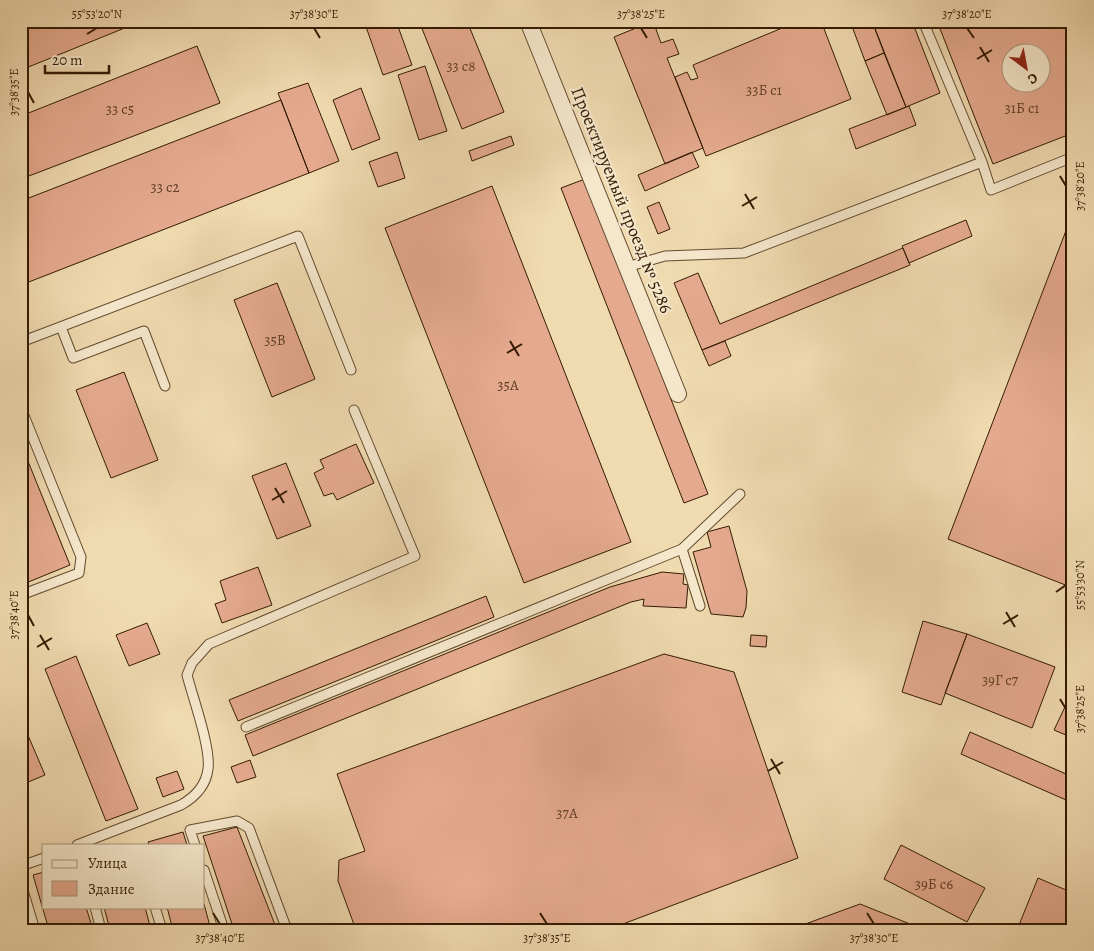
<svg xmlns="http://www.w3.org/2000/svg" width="1094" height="951" viewBox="0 0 1094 951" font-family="Alegreya,serif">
<rect width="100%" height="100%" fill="#f0dab0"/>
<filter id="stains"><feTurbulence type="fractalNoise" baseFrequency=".004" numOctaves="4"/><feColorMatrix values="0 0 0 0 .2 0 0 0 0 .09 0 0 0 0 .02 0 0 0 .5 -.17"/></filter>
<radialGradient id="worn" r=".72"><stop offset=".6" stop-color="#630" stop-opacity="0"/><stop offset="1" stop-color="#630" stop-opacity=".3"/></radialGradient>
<path fill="#e5aa8e" stroke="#341b03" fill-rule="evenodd" d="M21,21H142L21,70Z
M364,21H396L412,65L383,75Z
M419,21H467L504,112L462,129Z
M653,21L661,43L673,39L679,54L667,58L703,148L665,164L614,37Z
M799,21H821L851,99L706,156L675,77L687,72L691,80L698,78L693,65Z
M850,21H872L884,53L865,61Z
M872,21H912L940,93L906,107Z
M937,21H1073V133L993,164ZM1012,52H1042V82H1012Z
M197,46L220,103L21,179V134L24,133L21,116Z
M884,53L906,107L887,115L865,61Z
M425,66L447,131L419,140L398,75Z
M308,83L339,161L309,173L278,93Z
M361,88L380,139L352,150L333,100Z
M281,100L309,173L21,285V201Z
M909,106L916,125L856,149L849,129Z
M511,136L514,145L472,161L469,151Z
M397,152L405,178L378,187L369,162Z
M692,152L699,167L645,191L638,175Z
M585,179L708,494L684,503L561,188Z
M492,186L631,542L524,583L385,228Z
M659,202L670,229L658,234L647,207Z
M966,220L972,236L909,263L902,246Z
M1067,228L1073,230V588L948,539Z
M903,248L910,265L702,350L674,283L698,273L720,324Z
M277,283L315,379L272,397L234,300Z
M725,341L731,356L709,366L702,350Z
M124,372L158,460L111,478L76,390Z
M21,444L70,565L21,585Z
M356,444L374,483L337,500L333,493L324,496L314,473L324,468L320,460Z
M286,463L311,526L277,539L252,476Z
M729,526L747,591L746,608L743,617L711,614L693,552L711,547L707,532Z
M258,567L272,605L222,623L215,604L226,600L220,581Z
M662,572L684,574L683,584L688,585L686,608L643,606L644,599L631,602L253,756L245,735L610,587Z
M486,596L494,617L238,721L229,700Z
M923,621L967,634L941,705L902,692Z
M147,623L160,654L129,666L116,635Z
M967,634L1055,667L1032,728L945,693Z
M751,635L767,636L766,647L750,646Z
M664,654L734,672L798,858L607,930H356L338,881L339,860L365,851L337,774Z
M76,656L138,809L106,821L45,669Z
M1073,690V738L1054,730Z
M21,719L45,775L21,785Z
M970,732L1073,777V803L961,754Z
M250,760L256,777L237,783L231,767Z
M177,771L184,789L163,797L156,778Z
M237,827L277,930H234L203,836Z
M183,832L187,845H149L148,842Z
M901,845L985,888L967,922L884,879Z
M44,872V907H86L93,930H49L33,875Z
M1038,878L1073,893V907L1063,930H1017Z
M204,904L211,930H173L167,907H204Z
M860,904L925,930H789Z
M104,907H145L151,930H110Z"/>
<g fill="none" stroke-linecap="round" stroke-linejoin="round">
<g stroke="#634b2e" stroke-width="11">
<path id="service" d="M923,21L982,162
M627,267L665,256L744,253L982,162L991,190L1073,157
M61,327L73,358L144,331L165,386
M21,342L298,236L351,370
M21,408L81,557L79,573L21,595
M682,549L700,606
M246,727L682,549L740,494
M77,845L181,805C195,797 206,786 208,769C211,748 193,698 187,675L192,663L209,644L415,556L354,410
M195,845L190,830L237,821L249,828L287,930
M21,866L44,858
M204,870L224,930
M22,887L35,930
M95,907L101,930
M155,907L162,930"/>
</g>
<g stroke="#634b2e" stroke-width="18">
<path id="minor" d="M528,21L678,394"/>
</g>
<use href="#service" stroke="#f5e7cc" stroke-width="9"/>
<use href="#minor" stroke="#f5e7cc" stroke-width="16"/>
</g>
<path fill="none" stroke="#341b03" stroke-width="2" d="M314,28L320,38M641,28L647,38M967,28L974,38M87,34L97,28M980,47L989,62M977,59L992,50M28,92L34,103M1060,176L1066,186M745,194L754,209M742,206L757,197M510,341L519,356M507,353L522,344M275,488L284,503M272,500L287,491M1056,592L1066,585M1006,612L1015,627M28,615L34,626M1003,624L1018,615M40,635L49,650M37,647L52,638M1060,699L1066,709M771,759L780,774M768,771L783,762M213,913L220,924M540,913L547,924M867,913L874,924"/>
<g text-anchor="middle" stroke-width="4" stroke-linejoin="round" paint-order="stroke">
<g font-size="15" fill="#603f26">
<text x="461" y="71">33 с8</text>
<text x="764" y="95">33Б с1</text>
<text x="1022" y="113">31Б c1</text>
<text x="120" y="114">33 с5</text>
<text x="165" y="192">33 с2</text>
<text x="275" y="345">35В</text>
<text x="508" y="390">35А</text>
<text x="1000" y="685">39Г с7</text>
<text x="567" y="818">37А</text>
<text x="934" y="889">39Б с6</text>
</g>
<g font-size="18" fill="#341b03" stroke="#f5e7cc">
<text transform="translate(622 200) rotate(68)" y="6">Проектируемый проезд № 5286</text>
</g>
</g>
<rect width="1094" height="951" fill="none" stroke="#f0dab0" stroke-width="55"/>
<rect x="42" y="844" width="162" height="65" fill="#f5e7cc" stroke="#a8957c"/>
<rect x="52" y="860" width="25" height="8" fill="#f5e7cc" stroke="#a8957c"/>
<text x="88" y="868" font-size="15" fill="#341b03">Улица</text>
<rect x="52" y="881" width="25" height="15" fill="#e5aa8e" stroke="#a8957c"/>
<text x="88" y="894" font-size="15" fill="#341b03">Здание</text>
<g transform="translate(1026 68) rotate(148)"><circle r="24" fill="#f5e7cc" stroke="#a8957c"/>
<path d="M0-4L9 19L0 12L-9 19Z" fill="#8f2418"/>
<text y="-8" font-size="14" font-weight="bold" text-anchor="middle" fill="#341b03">С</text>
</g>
<path d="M45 65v8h64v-8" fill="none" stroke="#341b03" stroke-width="2.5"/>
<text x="52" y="65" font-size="15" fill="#341b03" stroke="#f5e7cc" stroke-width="4" paint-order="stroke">20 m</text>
<rect x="28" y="28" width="1038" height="896" fill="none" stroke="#341b03" stroke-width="2"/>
<g font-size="12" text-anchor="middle" fill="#341b03">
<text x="97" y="18">55°53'20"N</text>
<text x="314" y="18">37°38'30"E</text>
<text x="641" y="18">37°38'25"E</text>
<text x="967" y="18">37°38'20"E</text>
<text transform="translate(14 92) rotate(-90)" y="4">37°38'35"E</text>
<text transform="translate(1080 186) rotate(-90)" y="4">37°38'20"E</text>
<text transform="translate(1080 585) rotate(-90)" y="4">55°53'30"N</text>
<text transform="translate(14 615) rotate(-90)" y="4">37°38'40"E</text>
<text transform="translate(1080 709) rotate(-90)" y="4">37°38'25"E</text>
<text x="220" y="942">37°38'40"E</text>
<text x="547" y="942">37°38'35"E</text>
<text x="874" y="942">37°38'30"E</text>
</g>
<rect width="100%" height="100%" filter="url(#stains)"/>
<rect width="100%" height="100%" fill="url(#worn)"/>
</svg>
